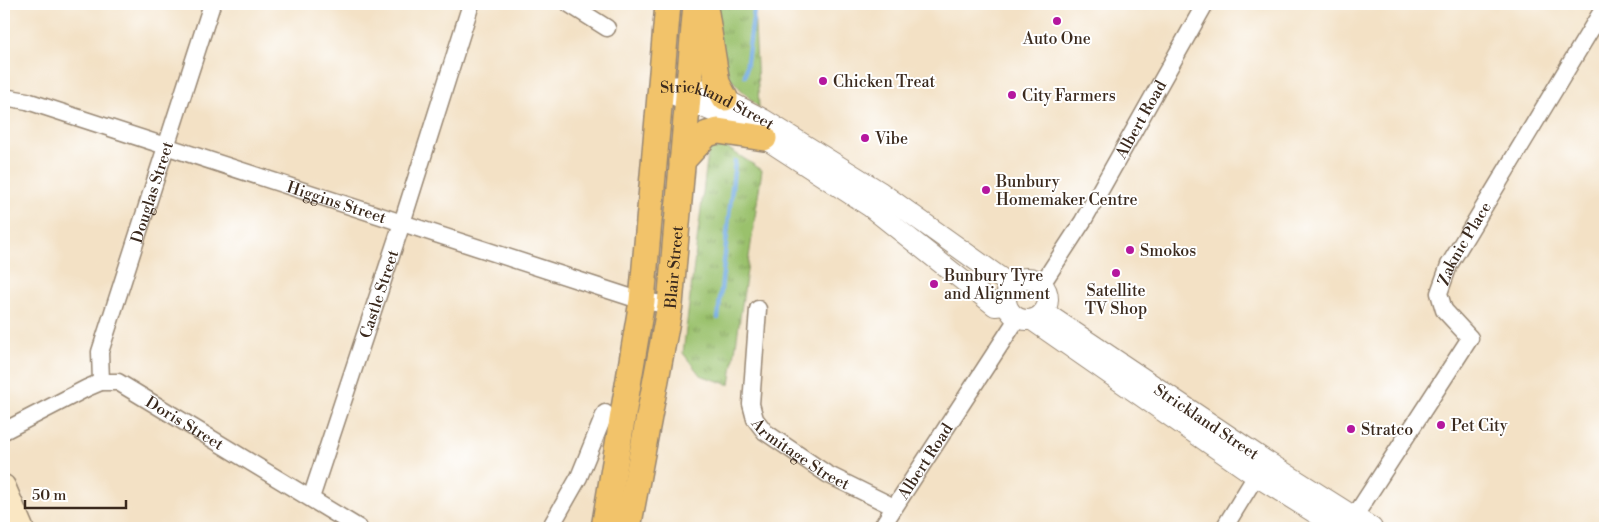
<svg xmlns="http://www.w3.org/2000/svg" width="1609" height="532" viewBox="0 0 1609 532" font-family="'Libre Bodoni',serif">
<defs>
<pattern id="grass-tufts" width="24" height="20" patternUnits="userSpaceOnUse" patternTransform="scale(1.25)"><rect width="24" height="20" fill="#9ac16c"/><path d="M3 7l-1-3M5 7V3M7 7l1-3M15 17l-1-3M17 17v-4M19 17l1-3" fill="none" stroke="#7f9d58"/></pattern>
</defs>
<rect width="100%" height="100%" fill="#fff"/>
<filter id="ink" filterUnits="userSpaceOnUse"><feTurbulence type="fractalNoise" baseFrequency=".02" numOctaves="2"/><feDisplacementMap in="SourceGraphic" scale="10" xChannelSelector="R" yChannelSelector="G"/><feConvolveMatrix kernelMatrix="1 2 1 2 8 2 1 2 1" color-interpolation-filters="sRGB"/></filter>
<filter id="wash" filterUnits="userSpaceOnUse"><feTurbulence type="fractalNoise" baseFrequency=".0096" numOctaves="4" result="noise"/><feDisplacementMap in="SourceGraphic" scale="20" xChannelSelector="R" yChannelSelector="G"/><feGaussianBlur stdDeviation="1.12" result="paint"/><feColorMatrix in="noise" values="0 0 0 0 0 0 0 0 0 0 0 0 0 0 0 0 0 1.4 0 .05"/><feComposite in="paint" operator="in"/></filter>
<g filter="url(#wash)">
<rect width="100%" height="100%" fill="#f3e1c5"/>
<path fill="url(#grass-tufts)" stroke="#6a7645" d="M714,4H754L759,108L730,78L713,37Z
M710,137L762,170L730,385L700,375L683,353Z"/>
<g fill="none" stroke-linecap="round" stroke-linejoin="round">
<path stroke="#72abe2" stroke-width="4.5" d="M745,76L755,4
M718,318L735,161"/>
</g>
</g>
<g filter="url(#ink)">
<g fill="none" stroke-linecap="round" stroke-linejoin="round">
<g stroke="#978672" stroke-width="19">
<g id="minor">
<path d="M569,4L607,28"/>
<path id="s1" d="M4,97L27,101L642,301L670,305"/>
<path id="s2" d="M1042,284L1083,221L1205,4"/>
<path id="s3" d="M758,309L751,404L755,419L765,432L827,474L894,507"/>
<path id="s4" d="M101,382L100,352L212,4"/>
<path id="s5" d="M4,431L87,388L101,382H118L359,528"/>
<path id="s6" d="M311,498L402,223L471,4"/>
<path d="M550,528L579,477L605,413"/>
<path id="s7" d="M881,528L1017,319"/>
<path d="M1224,528L1262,466"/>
<path id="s8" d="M1347,528L1470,338L1444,310L1439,293L1449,265L1605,6"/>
</g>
</g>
<g stroke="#978672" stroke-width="22">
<g id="tertiary">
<path id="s9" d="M661,87L689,86L711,92L763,119L879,191L1005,281H1016"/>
<path d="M675,95L726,117L764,138L869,206L995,306L1006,305"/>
<circle cx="1027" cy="299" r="21"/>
<path id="s10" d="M1044,312L1266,461L1372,528"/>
<path d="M1032,320L1256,476L1339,528"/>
</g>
</g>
<g stroke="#978672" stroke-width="25">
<path id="secondary" d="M4,486L22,528"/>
</g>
<g stroke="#978672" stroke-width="28">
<g id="primary">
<path d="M706,13L717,83L725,98"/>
<path d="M682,161L707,134L718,131L764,138"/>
<path d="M604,528L642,301L668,4"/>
<path id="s11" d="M628,528L670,305L696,4"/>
</g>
</g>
<use href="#minor" stroke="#fff" stroke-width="16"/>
<use href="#tertiary" stroke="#fff" stroke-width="20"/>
<use href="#secondary" stroke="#fae7c3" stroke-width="22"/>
<use href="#primary" stroke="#f2c36a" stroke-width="25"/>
</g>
</g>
<g fill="#b5179e" stroke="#fff" stroke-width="2">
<circle cx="1057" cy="21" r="5"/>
<circle cx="823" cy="81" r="5"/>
<circle cx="1012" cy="95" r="5"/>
<circle cx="865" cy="138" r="5"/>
<circle cx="986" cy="190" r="5"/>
<circle cx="1130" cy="250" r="5"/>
<circle cx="1116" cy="273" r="5"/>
<circle cx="934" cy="284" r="5"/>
<circle cx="1441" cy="425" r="5"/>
<circle cx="1351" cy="429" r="5"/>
</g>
<g text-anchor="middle" stroke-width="4" stroke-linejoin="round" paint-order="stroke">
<g font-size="16" fill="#3b2a1e" stroke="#fff" text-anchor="start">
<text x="1057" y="44" text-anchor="middle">Auto One</text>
<text x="833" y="87">Chicken Treat</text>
<text x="1022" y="101">City Farmers</text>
<text x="875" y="144">Vibe</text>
<text x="996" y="187">Bunbury<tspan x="996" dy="18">Homemaker Centre</tspan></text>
<text x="1140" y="256">Smokos</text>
<text x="944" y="281">Bunbury Tyre<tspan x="944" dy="18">and Alignment</tspan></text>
<text x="1116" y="296" text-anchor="middle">Satellite<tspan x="1116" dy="18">TV Shop</tspan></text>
<text x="1451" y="431">Pet City</text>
<text x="1361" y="435">Stratco</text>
</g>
<g font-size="16" fill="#3b2a1e" stroke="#fff">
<text dy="6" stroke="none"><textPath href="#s9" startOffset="60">Strickland Street</textPath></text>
<text dy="6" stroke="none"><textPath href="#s2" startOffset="192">Albert Road</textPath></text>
<text dy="6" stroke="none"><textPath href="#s4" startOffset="198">Douglas Street</textPath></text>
<text dy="6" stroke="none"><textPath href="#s1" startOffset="349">Higgins Street</textPath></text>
<text dy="6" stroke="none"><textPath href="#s8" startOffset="338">Zaknic Place</textPath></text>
<text dy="6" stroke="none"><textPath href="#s11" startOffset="265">Blair Street</textPath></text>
<text dy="6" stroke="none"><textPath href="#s6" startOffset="215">Castle Street</textPath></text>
<text dy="6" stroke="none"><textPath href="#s10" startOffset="196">Strickland Street</textPath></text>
<text dy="6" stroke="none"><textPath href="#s5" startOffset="204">Doris Street</textPath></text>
<text dy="6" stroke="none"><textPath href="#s3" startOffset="169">Armitage Street</textPath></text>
<text dy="6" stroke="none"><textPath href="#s7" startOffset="80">Albert Road</textPath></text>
</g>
</g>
<rect width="1609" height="532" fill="none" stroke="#fff" stroke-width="20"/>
<path d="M25 500v8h101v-8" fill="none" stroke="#3b2a1e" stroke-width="2.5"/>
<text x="32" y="500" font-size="15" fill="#3b2a1e" stroke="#ffffff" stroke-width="4" paint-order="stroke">50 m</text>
</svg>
